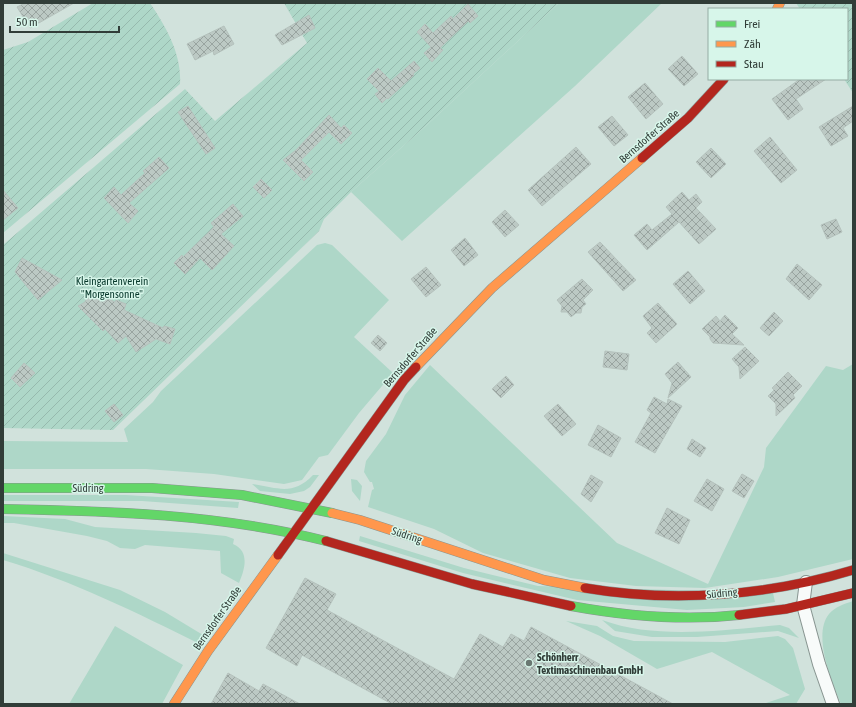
<svg xmlns="http://www.w3.org/2000/svg" width="856" height="707" viewBox="0 0 856 707" font-family="'Asap Condensed',sans-serif">
<defs>
<pattern id="garden-furrows" width="10" height="10" patternUnits="userSpaceOnUse"><rect width="10" height="10" fill="#aed7c8"/><path d="M-1 1l2-2M0 10L10 0M9 11l2-2" fill="none" stroke="#96b9ad"/></pattern>
<pattern id="building-cross-hatch" width="8" height="8" patternUnits="userSpaceOnUse"><rect width="8" height="8" fill="#bcc9c4"/><path d="M0 0l8 8M0 8l8-8" fill="none" stroke="#99a4a0"/></pattern>
</defs>
<rect width="100%" height="100%" fill="#d1e2dc"/>
<path fill="#aed7c8" d="M559,3H662L575,86L402,241L351,192L427,125Z
M325,243L332,245L389,300L354,337L393,373L359,413L328,455L319,457L302,480L284,484L214,474L146,469H3V441L128,442L124,429L153,402L161,391L317,245Z
M853,364V559L778,577L705,588L636,586L570,578L483,553L434,529L368,507L372,490L374,489L372,482H370L364,472L366,461L386,434L405,395L430,365L617,543L708,584L764,467L766,448L826,366L843,370Z
M313,475H319L310,487L304,491L290,494L260,491L252,484C278,488 293,496 313,475Z
M351,479L357,480L362,486L360,501L352,491Z
M3,495H126L239,502L238,508L142,501H3Z
M3,516L65,519L95,527L196,533L226,536L234,539L233,544C250,551 245,569 239,583L221,573L220,551L145,545L135,549L120,548L107,541L87,536L14,523H3Z
M360,536L464,568L538,586L773,593L775,602L744,607L687,610L577,600L463,573L359,541Z
M3,553L120,590L165,612L208,638L202,645C137,613 73,581 3,560Z
M853,601V704H841C832,682 812,635 829,614C835,607 844,604 853,601Z
M602,620C656,640 724,630 780,625L789,628L799,638L778,631L697,637H652L615,631Z
M566,621L597,626L613,636L634,641L725,642L778,636L785,639L793,648L805,689L796,704H763L790,695L712,652L657,669L600,636Z
M115,626L183,665L162,704H69Z"/>
<path fill="url(#garden-furrows)" d="M93,3H150C166,27 182,54 180,84L3,233V50L28,42Z
M284,3H559L427,125L351,192L324,219L319,231L113,430L3,428V245L185,89L215,121L307,43Z
M796,3H853V93L844,79H847V9H800Z"/>
<path fill="url(#building-cross-hatch)" stroke="#b5c2bd" d="M25,3H74L30,28L17,7Z
M468,4L478,16L470,23L468,21L440,48L443,50L432,62L424,53L431,47L417,32L425,24L433,33L451,16L453,19Z
M309,15L315,28L282,45L275,35Z
M224,26L234,44L214,55L213,51L195,60L187,44Z
M682,56L698,74L684,86L668,69Z
M414,61L420,68L413,74L414,75L388,99L387,98L382,103L375,94L379,91L367,79L378,68L391,81Z
M800,79H826L796,99L803,109L788,120L772,99Z
M645,83L663,104L646,119L628,97Z
M188,106L215,148L206,154L178,112Z
M853,106V121L843,128L848,136L831,146L819,127Z
M329,115L341,128L344,125L352,133L341,144L329,132L301,160L313,172L304,181L283,160L296,150Z
M612,116L628,135L614,146L598,127Z
M770,137L797,170L781,183L754,151Z
M576,147L591,164L542,206L528,190Z
M711,148L726,164L711,178L696,162Z
M159,157L169,168L129,203L138,211L128,223L104,198L114,187L121,195L145,173L143,171Z
M261,179L272,190L264,198L253,187Z
M3,190L18,208L3,220Z
M682,192L689,200L696,194L702,202L696,208L716,229L699,244L679,222L647,250L634,235L647,224L652,230L672,214L666,207Z
M233,204L243,216L221,234L234,246L212,270L200,258L185,274L174,263L182,255L183,257L214,227L211,223Z
M505,210L519,225L505,237L492,222Z
M836,219L842,232L827,239L821,225Z
M465,238L478,255L464,266L451,250Z
M600,242L636,280L623,291L588,252Z
M22,258L62,280L38,300L15,272Z
M797,264L822,285L809,300L786,279Z
M426,267L441,285L426,297L411,279Z
M688,271L705,291L690,304L673,284Z
M582,279L593,290L583,300L586,304L582,307L581,313H576L571,317L567,312H561L562,306L557,300Z
M90,290L115,302L116,300L126,304L124,310L163,328L164,326L175,329L170,344L156,339L136,352L126,336L118,343L105,329L103,331L78,306L85,302Z
M658,303L677,324L656,343L647,333L652,328L643,316Z
M774,312L783,321L769,336L760,328Z
M725,315L738,328L732,334L744,345L713,343L710,339V337L702,329L716,316L720,321Z
M378,335L387,343L380,351L371,343Z
M745,347L759,361L740,379L739,367L732,359Z
M605,351L629,354L627,370L603,367Z
M678,362L691,377L668,398L672,383L665,374Z
M24,363L35,373L20,387L11,378Z
M788,372L802,386L793,395L795,398L776,416V404L768,396L774,390L772,388Z
M506,376L514,385L501,398L492,389Z
M654,397L667,404L668,399L682,406L655,453L635,442L651,413L647,410Z
M114,404L123,415L114,422L105,411Z
M558,404L576,424L562,436L544,416Z
M598,425L621,438L611,457L588,445Z
M692,439L706,448L700,457L687,449Z
M742,474L754,481L744,498L732,491Z
M591,475L603,482L591,502L581,494Z
M707,479L724,489L712,511L694,501Z
M667,508L690,520L679,544L655,533Z
M305,578L336,594L327,610L454,679L480,634L503,647L511,634L524,641L531,627L673,704H392L302,655L297,666L266,648Z
M228,673L259,691L263,684L300,704H211Z"/>
<g fill="none" stroke-linecap="round" stroke-linejoin="round">
<g stroke="#889591" stroke-width="14">
<path id="street" d="M806,582L803,605L819,664L833,704"/>
</g>
<g stroke="#889591" stroke-width="10">
<path id="fast" d="M3,488H152L242,495L332,513
M3,509C111,511 220,514 326,541
M571,606C626,616 684,621 739,615"/>
</g>
<g stroke="#889591" stroke-width="10">
<path id="slow" d="M777,9L780,3
M416,367L492,288L642,158
M332,513L360,520L544,580L585,588
M174,704L208,651L278,555"/>
</g>
<g stroke="#889591" stroke-width="10">
<path id="jam" d="M642,158L688,118L724,79
M326,541L472,584L571,606
M278,555L404,380L416,367
M585,588C673,603 767,596 853,570
M739,615L786,609L853,593"/>
</g>
<use href="#street" stroke="#f8fbfa" stroke-width="12"/>
<use href="#fast" stroke="#63d668" stroke-width="9"/>
<use href="#slow" stroke="#ff974d" stroke-width="9"/>
<use href="#jam" stroke="#b3261e" stroke-width="9"/>
</g>
<circle fill="#697771" stroke="#d7f6ea" stroke-width="1.5" cx="529" cy="663" r="4"/>
<g text-anchor="middle" stroke-width="3" stroke-linejoin="round" paint-order="stroke">
<g font-size="11" fill="#313d38" stroke="#d7f6ea">
<text transform="translate(649 136) rotate(-41)" y="4">Bernsdorfer Straße</text>
<text transform="translate(410 357) rotate(-49)" y="4">Bernsdorfer Straße</text>
<text x="88" y="492">Südring</text>
<text transform="translate(407 535) rotate(18)" y="4">Südring</text>
<text transform="translate(722 593) rotate(-6)" y="4">Südring</text>
<text transform="translate(217 618) rotate(-55)" y="4">Bernsdorfer Straße</text>
</g>
<g font-size="11" fill="#06372a" stroke="#d7f6ea">
<text x="112" y="285">Kleingartenverein<tspan x="112" dy="13">"Morgensonne"</tspan></text>
</g>
<g font-size="11" font-weight="bold" fill="#313d38" stroke="#d7f6ea" text-anchor="start">
<text x="537" y="661">Schönherr<tspan x="537" dy="13">Textimaschinenbau GmbH</tspan></text>
</g>
</g>
<rect width="856" height="707" fill="none" stroke="#313d38" stroke-width="8"/>
<rect x="708" y="8" width="140" height="72" fill="#d7f6ea" stroke="#95aca3"/>
<rect x="716" y="21" width="20" height="6" fill="#63d668" stroke="#95aca3"/>
<text x="744" y="28" font-size="12" fill="#313d38">Frei</text>
<rect x="716" y="41" width="20" height="6" fill="#ff974d" stroke="#95aca3"/>
<text x="744" y="48" font-size="12" fill="#313d38">Zäh</text>
<rect x="716" y="61" width="20" height="6" fill="#b3261e" stroke="#95aca3"/>
<text x="744" y="68" font-size="12" fill="#313d38">Stau</text>
<path d="M10 26v6h109v-6" fill="none" stroke="#313d38" stroke-width="2"/>
<text x="16" y="26" font-size="12" fill="#313d38" stroke="#d7f6ea" stroke-width="3" paint-order="stroke">50 m</text>
</svg>
